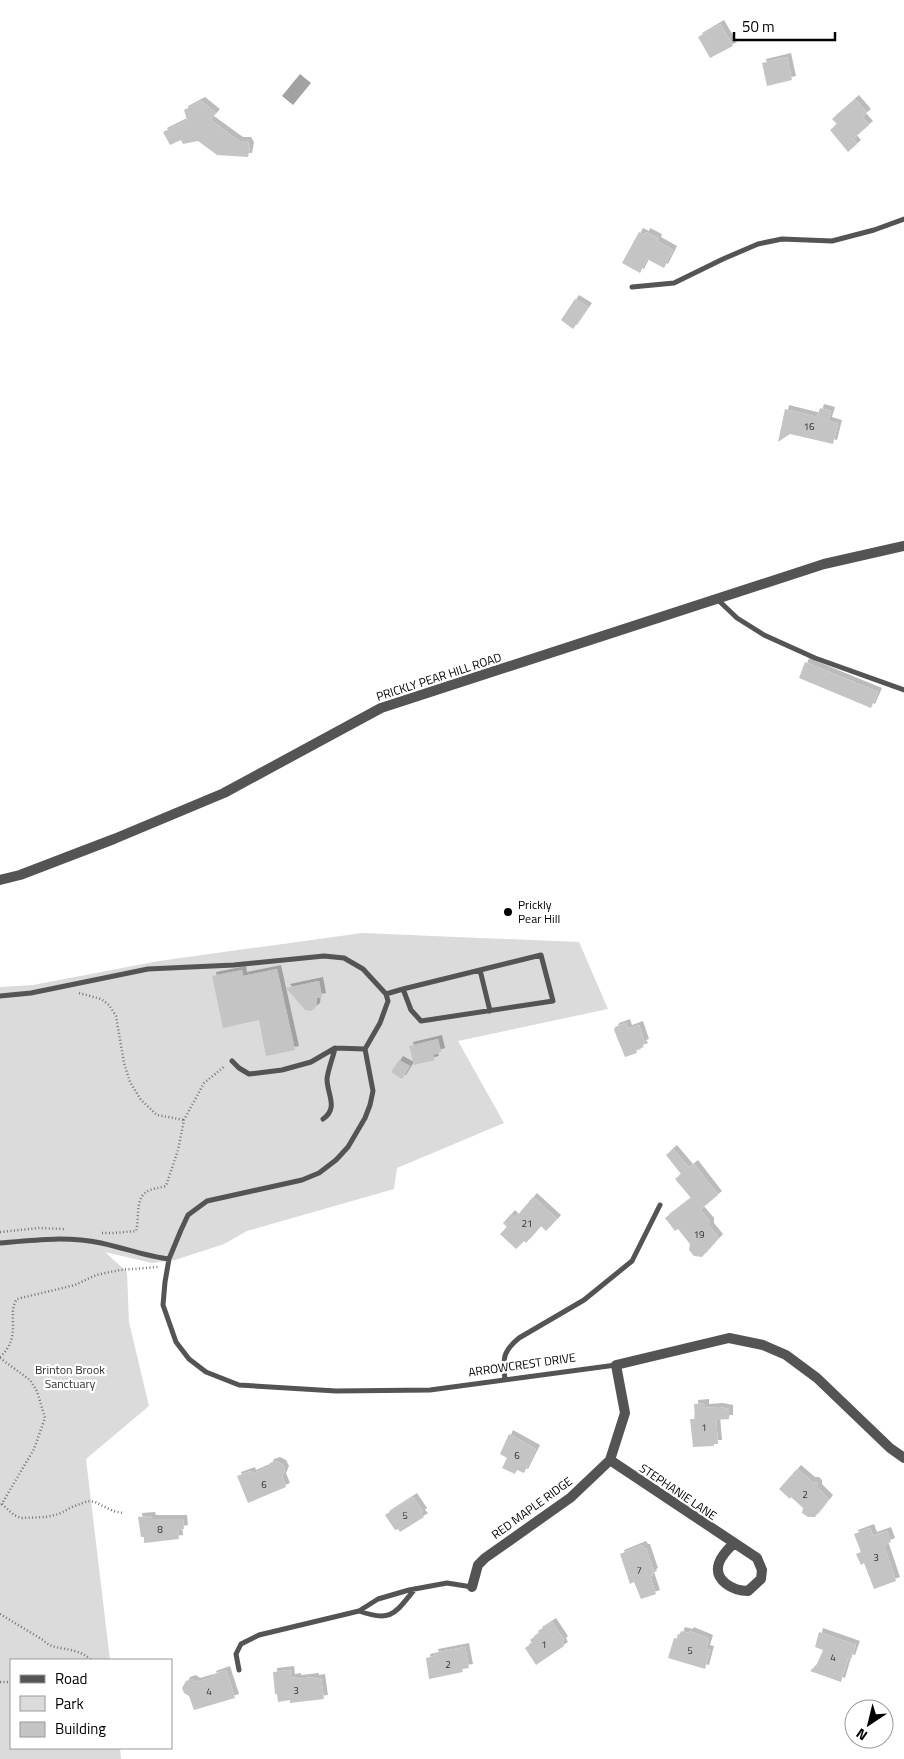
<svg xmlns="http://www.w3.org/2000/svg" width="904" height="1759" viewBox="0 0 904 1759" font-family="'Titillium Web',sans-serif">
<defs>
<filter id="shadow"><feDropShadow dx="4" dy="-4" stdDeviation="0" flood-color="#0004"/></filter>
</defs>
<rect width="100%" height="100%" fill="#fff"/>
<path fill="#dbdbdb" d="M362,933L579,942L608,1009L458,1041L504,1123L397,1168L394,1189L247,1231L224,1244L175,1260L152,1263L105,1252L127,1272L129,1322L149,1406L86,1459L110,1660H11V1748H120L121,1759H0V987L33,985L159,961Z"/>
<path fill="#a2a2a2" d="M300,74L311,83L293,105L282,96Z"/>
<path fill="#c4c4c4" filter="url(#shadow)" d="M720,24L733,46L710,58L698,37Z
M787,57L792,80L767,86L762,63Z
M855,99L867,113L862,117L869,125L853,139L857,144L848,152L830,130L837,124L832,119Z
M201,101L216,113L210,120L239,141H247L250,146L248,157L217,155L198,141L183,144L181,140L170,145L163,132L187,120L184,110Z
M639,232L645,235L646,232L658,238L657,241L673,250L664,268L647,259L640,273L622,263Z
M575,299L588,307L573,329L561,320Z
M820,408L831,411L828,421L838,424L833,444L790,434L778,442L785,409L817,417Z
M805,662L878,692L871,708L799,678Z
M277,969L295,1050L266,1056L259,1020L223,1028L212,976L242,970L243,976Z
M319,981L322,997L317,998L316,1007L311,1011L305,1010L286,988Z
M626,1023L628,1029L639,1025L645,1043L642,1044L644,1047L636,1050L637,1053L625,1057L614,1030L615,1027Z
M438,1039L441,1052L433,1055L435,1060L414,1065L409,1046Z
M399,1060L410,1066L402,1079L391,1072Z
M673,1149L689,1168L694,1164L718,1195L700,1210L710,1222V1227L719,1238L702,1257L694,1256L689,1250L690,1244L678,1229L675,1231L665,1218L691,1198L675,1179L681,1174L666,1155Z
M533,1197L557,1219L546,1231L541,1226L526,1243L524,1241L516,1249L500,1234L507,1227L503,1223L511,1214L515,1218Z
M705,1403V1408L719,1407L729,1409V1419L716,1420L718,1444H714V1446L693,1447L690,1419H695L694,1404Z
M509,1434L536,1449L524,1473L517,1470L515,1474L502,1468L507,1458L500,1454Z
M276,1461L282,1464L285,1470L282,1477L286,1487L248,1503L237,1476L251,1471L252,1474L268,1467L270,1463Z
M797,1469L811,1481H815L818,1484V1488L829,1499L815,1517H808L802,1513L803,1508L791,1497L790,1499L779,1489Z
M413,1497L423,1512L421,1514L424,1517L400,1532L398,1529L395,1530L385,1515Z
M151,1516L152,1519H183L184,1529L178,1530L179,1539L144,1543V1537H141L138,1517Z
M870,1528L873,1536L887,1531L891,1542L884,1545L896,1581L874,1589L864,1563L861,1565L856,1554L861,1552L854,1534Z
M642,1545L644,1548H646L654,1572L652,1573L653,1575L650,1576L656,1594L641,1599L634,1582L630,1584L620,1554Z
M552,1622L564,1640L562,1642L564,1646L536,1665L525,1648L532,1643L530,1640L539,1633L538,1631Z
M681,1631L689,1633L690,1631L709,1639L706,1649L710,1650L705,1669L668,1658L674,1638L678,1639Z
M819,1632L856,1645L851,1659L848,1658L841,1682L810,1671L817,1664L823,1650L815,1647Z
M465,1647L469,1668L462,1669L463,1672L429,1679L426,1658L435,1656L434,1653Z
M226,1670L235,1698L194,1710L189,1696L184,1693L182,1688L186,1681L192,1679L196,1682L213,1677L212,1675Z
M290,1670L291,1678L297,1677V1679L315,1677V1679L321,1678L324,1699L290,1703V1700L278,1702L277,1694H275L273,1672Z"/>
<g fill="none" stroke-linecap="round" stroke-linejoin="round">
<path stroke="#767676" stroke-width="2.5" stroke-dasharray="1 2.5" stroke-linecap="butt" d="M79,993L101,999L109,1005L116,1016L124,1063L130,1082L141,1100L157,1115L184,1120
M0,1232L39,1228L64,1229
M102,1233H114L136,1231C140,1217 134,1196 150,1190C155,1188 160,1188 166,1186L178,1150L184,1120L204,1083L225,1066
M0,1357C23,1336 6,1314 17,1299L75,1285L96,1275L120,1270L158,1267
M0,1358L30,1380L37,1391L45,1418L34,1449L0,1507
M2,1504L14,1515L21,1518L46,1517L59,1514L72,1507L88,1501L95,1502L113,1511L123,1513
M0,1614L43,1640C55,1653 74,1644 91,1660
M0,1682H11"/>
<path stroke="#545454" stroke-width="5" d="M632,287L674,283L723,259L758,244L782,239L832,241L874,230L904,219
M717,599L737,618L764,635L815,658L904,690
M480,970L490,1011
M386,994L403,989L541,955L553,1001L421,1021L411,1010L403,989
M0,996L31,993L148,969L234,965L324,956L344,958L363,969L386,994L388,1001L380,1023L365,1049L373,1091L370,1105L365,1118L348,1147L336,1160L319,1173L302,1180L207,1201L188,1215L181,1230L169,1259L165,1282L163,1305L176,1342L189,1359L206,1372L239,1385L336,1391L430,1390L616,1365
M232,1061L239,1068L249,1074L282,1070L311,1062L335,1048L365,1049
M323,1119C339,1108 327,1094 327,1079C328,1069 333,1058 335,1048
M0,1243C34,1240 67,1236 101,1243C124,1248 146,1256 169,1259
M505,1380C503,1359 502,1352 519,1338L584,1300L632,1261L660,1205
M359,1611C392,1623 395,1613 415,1589
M239,1670L236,1654L241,1644L259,1635L359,1611L378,1599L409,1590L447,1583L472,1587"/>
<path stroke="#545454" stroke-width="10" d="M0,880L20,875L114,839L224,793L381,708L824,564L904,546
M610,1460L757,1558L762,1570L761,1579L748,1591C734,1591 713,1581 719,1563C721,1556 728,1549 733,1544
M472,1587L478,1565L485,1558L570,1498L610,1460L625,1413L616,1365L729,1338L763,1345L786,1355L817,1378L890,1448L904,1458"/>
</g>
<circle fill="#000" stroke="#fff" stroke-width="2" cx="508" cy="912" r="5"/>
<g text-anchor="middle" stroke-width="4.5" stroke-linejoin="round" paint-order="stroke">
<g font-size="10" fill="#313131">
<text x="809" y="430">16</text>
<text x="527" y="1227">21</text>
<text x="699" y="1238">19</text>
<text x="704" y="1431">1</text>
<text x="517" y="1459">6</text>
<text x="264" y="1488">6</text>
<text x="805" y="1498">2</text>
<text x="405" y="1519">5</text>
<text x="160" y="1533">8</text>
<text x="876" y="1561">3</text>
<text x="639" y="1574">7</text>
<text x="544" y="1648">1</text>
<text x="690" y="1654">5</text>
<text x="833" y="1661">4</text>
<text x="448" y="1668">2</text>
<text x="296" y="1694">3</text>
<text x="209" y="1695">4</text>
</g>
<g font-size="12" fill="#000" stroke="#fff">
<text transform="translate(439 677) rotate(-18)" y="4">PRICKLY PEAR HILL ROAD</text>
<text transform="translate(522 1365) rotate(-8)" y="4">ARROWCREST DRIVE</text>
<text transform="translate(678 1492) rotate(34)" y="4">STEPHANIE LANE</text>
<text transform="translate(532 1508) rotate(-36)" y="4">RED MAPLE RIDGE</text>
</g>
<g font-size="12" fill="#000" stroke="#fff" text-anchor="start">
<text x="518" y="909">Prickly<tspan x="518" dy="14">Pear Hill</tspan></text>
</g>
<g font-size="12" fill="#323232" stroke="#fff">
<text x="70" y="1374">Brinton Brook<tspan x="70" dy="14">Sanctuary</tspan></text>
</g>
</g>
<rect x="10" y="1659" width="162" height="90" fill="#ffffff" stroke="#999999"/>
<rect x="20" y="1675" width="25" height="8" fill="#545454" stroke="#999999"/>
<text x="55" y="1684" font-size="15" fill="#000000">Road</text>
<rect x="20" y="1696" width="25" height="15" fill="#dbdbdb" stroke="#999999"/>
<text x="55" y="1709" font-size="15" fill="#000000">Park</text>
<rect x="20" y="1722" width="25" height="15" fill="#c4c4c4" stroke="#999999"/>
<text x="55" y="1734" font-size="15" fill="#000000">Building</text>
<g transform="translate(869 1724) rotate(215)"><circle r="24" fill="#ffffff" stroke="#999999"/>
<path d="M0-4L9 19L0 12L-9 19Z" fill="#000000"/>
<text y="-8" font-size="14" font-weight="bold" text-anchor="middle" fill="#000000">N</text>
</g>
<path d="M734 32v8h101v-8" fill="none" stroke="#000000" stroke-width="2.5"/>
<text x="742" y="32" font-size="15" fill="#000000" stroke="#ffffff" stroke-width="4" paint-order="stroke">50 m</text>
</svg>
